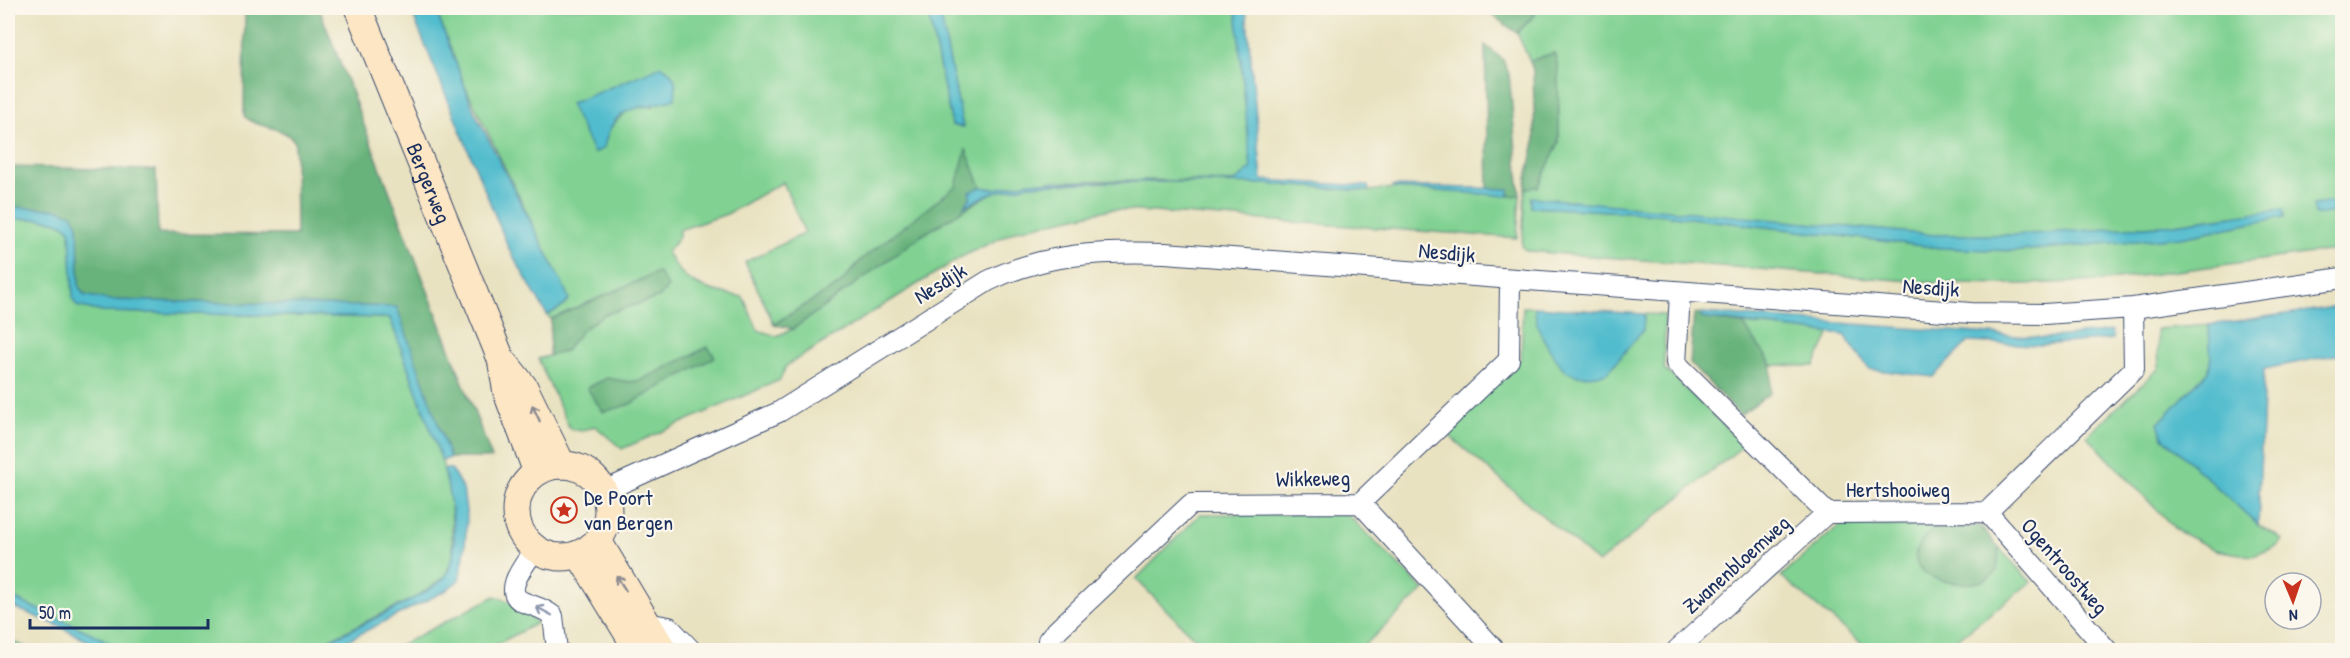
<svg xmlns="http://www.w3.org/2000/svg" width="2350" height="658" viewBox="0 0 2350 658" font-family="'Patrick Hand',sans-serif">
<rect width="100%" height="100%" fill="#fbf7ec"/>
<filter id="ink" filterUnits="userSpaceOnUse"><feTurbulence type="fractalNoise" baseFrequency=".0167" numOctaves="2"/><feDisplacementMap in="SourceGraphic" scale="12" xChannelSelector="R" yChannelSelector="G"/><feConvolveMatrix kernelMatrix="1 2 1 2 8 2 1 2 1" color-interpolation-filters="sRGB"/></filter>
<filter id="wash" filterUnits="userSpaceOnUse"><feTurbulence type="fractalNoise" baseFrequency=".008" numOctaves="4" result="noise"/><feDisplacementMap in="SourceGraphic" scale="24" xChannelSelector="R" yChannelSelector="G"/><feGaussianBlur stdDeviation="1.35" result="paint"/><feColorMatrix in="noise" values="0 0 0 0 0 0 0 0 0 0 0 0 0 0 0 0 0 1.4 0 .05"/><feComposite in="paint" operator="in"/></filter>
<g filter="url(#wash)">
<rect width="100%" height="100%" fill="#e9e2c1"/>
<path fill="#80d192" stroke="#4e8078" stroke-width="1.5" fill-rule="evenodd" d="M435,8H927L952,125L963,127L939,8H1241L1251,169L1234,182L1143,180L1266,184L1369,191L1394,188L1520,195L1517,238L1111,209L1017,230L961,257L786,366L780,380L622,449L595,426L582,431L570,429L538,359L565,351L582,330L603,315L660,297L658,272L551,319L547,315L564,306L569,299L465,86ZM571,104L655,106C627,107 625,111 607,132ZM966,151L981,187L995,189L1029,182L1133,180L1029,185L991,193L922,235L793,329L776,336L758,330L743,297C705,289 686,288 667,252L679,237V230L727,214L783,182L805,233L745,262L774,324L840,284L862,259L957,186Z
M1532,8H2342V249L2102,281L2023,284L1937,283L1527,251L1522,247L1525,188L1538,187L1559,142L1558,66L1554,53L1530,61L1517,33L1536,14ZM1531,198L1934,235H2012L2160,226L2283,209L2284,217L2181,237L2018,251L1941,248L1648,213L1531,207Z
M8,219C26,220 57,215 70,230L73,299L78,306L103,312L390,318L442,461L451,500L453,556L445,577L416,597L308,650H123L95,635L8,596Z
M1523,307H1535C1535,350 1573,356 1607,373L1643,330L1644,314L1665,315L1664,368L1744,445L1598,563L1445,432L1521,358Z
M1743,324L1830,333L1814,366L1772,365Z
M2209,325L2211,363L2208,371L2158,424L2258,525L2283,540L2278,546L2253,556L2215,550L2176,530L2087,436L2159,368L2157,329Z
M1200,514H1347L1424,590L1359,650H1206L1136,579Z
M1840,525L1934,526L1918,548L1997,570L1999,548L2031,582L1943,650H1869L1781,576Z
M495,596L516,604L537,623L486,650H391Z
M8,640L32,650H8Z"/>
<path fill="#68b37c" stroke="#42716d" stroke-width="1.5" d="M245,8H319L492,458H450L396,307L109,300L84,295L79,287L78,225L57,209L8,207V167L156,170L158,234L296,235L295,142C282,124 259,130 244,116Z
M1487,8H1532L1536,13L1517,33L1485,10Z
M1485,45L1503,60L1509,74L1520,195L1509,196L1508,189L1488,190Z
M1554,53L1558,66L1559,142L1538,187L1525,188L1535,142L1533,70L1530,61Z
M966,150L981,187L970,192V199L964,206L991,193L922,235L793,329L774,324L840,284L862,259L956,186Z
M658,272L668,286L660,297L603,315L582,330L565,351L549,355L551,319Z
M1702,313L1701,318L1743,324L1772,365L1770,393L1740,415L1690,363L1694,314Z
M708,347L715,357L628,405L603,412L587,388L607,378L630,382L641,380Z
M1934,526H1980L1999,548L1997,571C1993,574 1987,580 1982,581C1962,588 1906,580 1917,549C1920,541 1929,533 1934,526Z"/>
<path fill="#51bccd" stroke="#367696" stroke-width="1.5" d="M410,8H435L474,111L563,285L569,299L564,306L547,315L509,249Z
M927,8H939L963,127L952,125Z
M1236,8H1246L1262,180L1368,186L1369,191L1266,184L1133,181L1029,185L991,193L963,207L970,199V192L981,187L995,189L1029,182H1234L1251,169Z
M662,66C676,75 677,82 675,99C639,111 613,101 604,148L594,153L570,104Z
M1393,186L1509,189V196L1394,188Z
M1531,197L1934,235H2012L2160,226L2283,209L2284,217L2181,237L2018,251L1941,248L1648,213L1531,207Z
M2342,201V211L2315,215L2313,205Z
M8,207L57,209L72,214L78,225L79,287L84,295L109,300L397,307L450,458L442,461L390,318L103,312L77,306L73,299L70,230C57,215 26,220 8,219Z
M2342,306L2341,354L2264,369L2258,525L2163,437L2158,424L2208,371L2211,363L2209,325Z
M1535,307L1644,314L1643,330L1607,373C1571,381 1563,374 1546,343C1539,331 1535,322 1535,307Z
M1702,313L2045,338L2112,331L2113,339L2039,345L1968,342L1933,377L1869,369L1844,335L1701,318Z
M444,469H451L463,489L467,519L464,556L459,580L445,591L328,650H308C335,637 429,596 445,577C463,554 450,495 444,469Z
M8,596L95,635L123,650H104L59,626L8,605Z"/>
</g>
<g filter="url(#ink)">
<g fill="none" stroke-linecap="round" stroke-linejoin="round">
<g stroke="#3a4a6d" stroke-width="22">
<path id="street" d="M1680,294L1676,363L1827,513L1987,512L2134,369L2133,308
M604,491L779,412L988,281C1045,253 1102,251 1165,253L1971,313L2044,314L2133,308L2342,278
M1360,503L1495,650
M1987,512L2107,650
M535,549C527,562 500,592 523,602C533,606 544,608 553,616L557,650
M646,623L669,627L691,650
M1048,650V640L1052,635L1191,504L1360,503L1509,360L1510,281
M1677,650L1827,513"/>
</g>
<g stroke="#3a4a6d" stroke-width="29">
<g id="secondary">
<path id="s1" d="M358,8L501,359L507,393L537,472"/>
<path d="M504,362L524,387L562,465"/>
<circle cx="562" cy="511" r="46"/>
<path d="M598,541L663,650"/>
<path d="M579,554L638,650"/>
</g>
</g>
<use href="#street" stroke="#fff" stroke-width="20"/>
<use href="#secondary" stroke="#fce6c4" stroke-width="27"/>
</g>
<defs><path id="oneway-shaft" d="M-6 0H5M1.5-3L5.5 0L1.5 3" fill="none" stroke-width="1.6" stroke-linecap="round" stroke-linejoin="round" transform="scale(1.5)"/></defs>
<g stroke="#8c8a91">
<use href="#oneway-shaft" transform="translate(536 413) rotate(-115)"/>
<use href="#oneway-shaft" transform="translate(621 583) rotate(-122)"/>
</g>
<use stroke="#8d97ae" href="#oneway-shaft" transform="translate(544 611) rotate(-152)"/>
</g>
<defs>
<g id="sight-ring" transform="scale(1.35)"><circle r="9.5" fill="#fbf7ec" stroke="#c8321e" stroke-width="1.5"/><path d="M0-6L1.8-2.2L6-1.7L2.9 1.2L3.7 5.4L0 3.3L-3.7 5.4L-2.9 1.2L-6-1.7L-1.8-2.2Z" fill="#c8321e"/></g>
</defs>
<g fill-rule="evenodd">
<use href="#sight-ring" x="564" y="510"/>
</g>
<g text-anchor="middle" stroke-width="4.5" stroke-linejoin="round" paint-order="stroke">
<g font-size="22" fill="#1b2f5e" stroke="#fbf7ec">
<text dy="8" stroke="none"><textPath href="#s1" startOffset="189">Bergerweg</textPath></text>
<text transform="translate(1447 252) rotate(5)" y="8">Nesdijk</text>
<text transform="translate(940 283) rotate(-32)" y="8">Nesdijk</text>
<text transform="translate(1931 287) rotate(4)" y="8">Nesdijk</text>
<text transform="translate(1313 478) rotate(-1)" y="8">Wikkeweg</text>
<text x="1898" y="497">Hertshooiweg</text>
<text transform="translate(1736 564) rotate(-42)" y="8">Zwanenbloemweg</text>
<text transform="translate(2065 566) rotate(49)" y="8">Ogentroostweg</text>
</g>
<g font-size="22" fill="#1b2f5e" stroke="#fbf7ec" text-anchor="start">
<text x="584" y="505">De Poort<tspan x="584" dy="25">van Bergen</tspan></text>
</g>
</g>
<rect width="2350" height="658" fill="none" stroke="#fbf7ec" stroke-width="30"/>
<g transform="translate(2293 601) rotate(178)"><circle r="28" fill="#fbf7ec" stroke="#a1a7b3" stroke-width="1.5"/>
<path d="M0-4.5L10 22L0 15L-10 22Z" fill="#c8321e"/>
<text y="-9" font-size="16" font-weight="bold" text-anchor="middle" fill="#1b2f5e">N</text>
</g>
<path d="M30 619v9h178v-9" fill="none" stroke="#1b2f5e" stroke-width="3"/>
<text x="39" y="619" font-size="18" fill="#1b2f5e" stroke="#fbf7ec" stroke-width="4.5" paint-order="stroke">50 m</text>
</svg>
